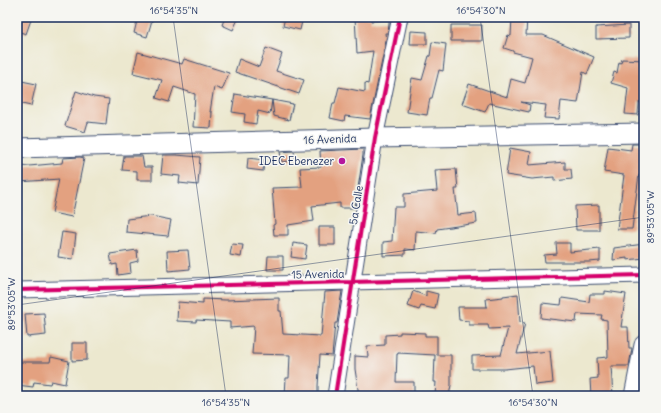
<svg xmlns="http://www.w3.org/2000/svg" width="661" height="413" viewBox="0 0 661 413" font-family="Delius,sans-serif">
<rect width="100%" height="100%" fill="#f6f6f2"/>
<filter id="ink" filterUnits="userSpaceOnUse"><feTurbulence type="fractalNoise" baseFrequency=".025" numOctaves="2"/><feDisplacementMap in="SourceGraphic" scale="8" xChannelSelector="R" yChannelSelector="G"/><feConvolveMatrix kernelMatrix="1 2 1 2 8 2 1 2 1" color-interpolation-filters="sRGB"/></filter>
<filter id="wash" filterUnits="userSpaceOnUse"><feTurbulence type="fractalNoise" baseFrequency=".012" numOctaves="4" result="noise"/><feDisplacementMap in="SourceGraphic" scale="16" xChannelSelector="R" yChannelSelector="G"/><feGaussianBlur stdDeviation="0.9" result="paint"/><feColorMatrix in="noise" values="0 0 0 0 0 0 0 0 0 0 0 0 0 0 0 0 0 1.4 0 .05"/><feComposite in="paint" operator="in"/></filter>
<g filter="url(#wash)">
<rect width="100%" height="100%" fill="#ece8cf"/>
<g id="blocks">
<path fill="#e3a180" d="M17,17H32L26,34L17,31Z
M138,17H153L147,37L134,33Z
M225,17H239L233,30L222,25Z
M285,17H303L300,30L283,26Z
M355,17H371V21L389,20V24L388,33H385L386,41L370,119L345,116L344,121L330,118L333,103H335L339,87L365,92V83L368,84L373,51L357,53Z
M512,17H527L526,35H543L594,57L587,74L583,72L578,103L561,101L559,119L544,118L546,105L521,102L530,105L529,112L489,103L485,112L462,104L469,84L507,97L511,79L525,83L532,57L513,52V51L504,48L508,35L511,36Z
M451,25H482V41H451Z
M629,25V38L596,39V27Z
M411,31L427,32V44H410Z
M432,42L446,44L443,71L439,70L432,98H430L427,115L407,112L412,78L422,80L429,56H430Z
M266,48L282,54L276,71L304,80L299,94L235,72L239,59L259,67Z
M138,52L182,64L184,59L229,73L222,90L214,87L210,112H212L211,128L193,127L195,94L174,87L169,102L156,98L162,80L133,73Z
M622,59L644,60V102H639L638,115L625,114L628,88L611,83L614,72L617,73L619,62L621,63Z
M17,80L36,84L31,106L17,103Z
M76,91L94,97L109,99L106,124L88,122L85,132L65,126Z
M235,94L272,100L270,114L258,111L256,124L244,122L245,114L232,112Z
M272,100L293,104L289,120L274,116Z
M632,144H644V175H639L632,229H617L624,175L604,172L608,147L631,150Z
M510,148L531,152L529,165L565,162V169H571L572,179L554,181V177L532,179L506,175Z
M363,149V155L355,208H340V203L312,206L314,221L288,225V235H274L273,225L275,224L272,188L302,187L300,168L321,167L320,151Z
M294,151L295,160L282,162L280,152Z
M163,155H176L200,157L198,185L179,183L180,176L161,174Z
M124,156H142L144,167H152V180H137V171L122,170Z
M80,157L84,158L72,217L52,213L59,179L19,182L18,167L62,163L63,158Z
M248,158L264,160L263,171L247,169Z
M456,169L458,189H455L458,215L476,213L477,223L437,229L436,233L416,231L415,250L405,249V255L383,256V242L392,241L394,207H404V194L437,191L435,170Z
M599,205V230H576L575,206Z
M151,216L171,220L168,236L126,232L127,219Z
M319,227H335V245H319Z
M62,232L76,234L73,259L58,257Z
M293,243L307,245L305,259L291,257Z
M556,243H570V252L600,249V261L589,262H545L544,255L557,254Z
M232,244L243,245L241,257L230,255Z
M644,244V258L627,260V258L613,260L614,248Z
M137,250L138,261L130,263L131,273L118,275L117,264L112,265L110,254Z
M188,250L190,269L168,271L167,251Z
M268,256H283V270H267Z
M342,291L337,323H335L332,356L320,355L318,386V396H285L286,378H289L290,355L252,354L254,326L230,328V322L196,320V322L177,321L178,302L203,304V299L226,300L279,298V311H281L283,334L321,336L325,292Z
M413,291L426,296V291L438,294L435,309L421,306L419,310L408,306Z
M605,291L626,294L621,327H628L629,348H632L629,366H611L613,396H591L590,379L598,378L597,358L608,357L607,320L601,319L602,315L577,314L576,322L541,318L542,303L561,305L562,298L589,302L590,294H605Z
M518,294L520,322L525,323L517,354L550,351L553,383L535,385L533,366L505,369H472V356L501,355L508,328L489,329L488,325H469V321L459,320L458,307H487L486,299L503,297V296Z
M44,313L46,335L27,337L25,314Z
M400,332L425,333V336H437V355H451V385L449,396H435L436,382H434L435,355L398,353V354H397L396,382H414V396H359L355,369V356L368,357L367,346L385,345V335L400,334Z
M72,343H87V360L72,361Z
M51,357L69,361L65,384L51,381L50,384L34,382L33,387L17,385V367L18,362H50Z"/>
</g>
</g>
<g filter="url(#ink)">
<use href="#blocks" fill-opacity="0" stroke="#3a4b6f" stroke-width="1"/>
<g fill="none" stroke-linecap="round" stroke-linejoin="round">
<g stroke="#3a4b6f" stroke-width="17">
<path id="minor" d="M17,290L644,275
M335,396L375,138L400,17"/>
</g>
<g stroke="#3a4b6f" stroke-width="21">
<path id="major" d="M17,148L375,138L644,133
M634,396L644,345"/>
</g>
<use href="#minor" stroke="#fff" stroke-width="15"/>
<use href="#major" stroke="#fff" stroke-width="19"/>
<g stroke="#f6f6f2" stroke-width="6">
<path id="cycleway" d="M17,290L644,275
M335,396L375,138L400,17"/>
</g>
<use href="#cycleway" stroke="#d6006c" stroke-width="4"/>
</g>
</g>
<path fill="none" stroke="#1b2f5e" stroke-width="1" stroke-opacity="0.45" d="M173,17L226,396M480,17L533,396M17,305L644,217"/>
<circle fill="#b5179e" stroke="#f6f6f2" stroke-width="1.5" cx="342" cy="161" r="4"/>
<g text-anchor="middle" stroke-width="3" stroke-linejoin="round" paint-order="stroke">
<g font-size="11" fill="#1b2f5e" stroke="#f6f6f2">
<text transform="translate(330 139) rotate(-2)" y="4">16 Avenida</text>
<text transform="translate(356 205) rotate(-81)" y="4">5a Calle</text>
<text transform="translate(318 274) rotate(-1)" y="4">15 Avenida</text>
</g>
<g font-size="11" fill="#1b2f5e" stroke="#f6f6f2" text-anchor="end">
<text x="334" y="165">IDEC Ebenezer</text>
</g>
</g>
<rect width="661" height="413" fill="none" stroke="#f6f6f2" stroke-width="44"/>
<rect x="22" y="22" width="617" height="369" fill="none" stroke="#1b2f5e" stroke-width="1.5"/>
<g font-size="10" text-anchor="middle" fill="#1b2f5e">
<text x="174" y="14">16°54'35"N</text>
<text x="481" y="14">16°54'30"N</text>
<text transform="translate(650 217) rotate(-90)" y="4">89°53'05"W</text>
<text transform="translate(11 304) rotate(-90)" y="4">89°53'05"W</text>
<text x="226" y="406">16°54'35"N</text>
<text x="533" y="406">16°54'30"N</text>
</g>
</svg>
